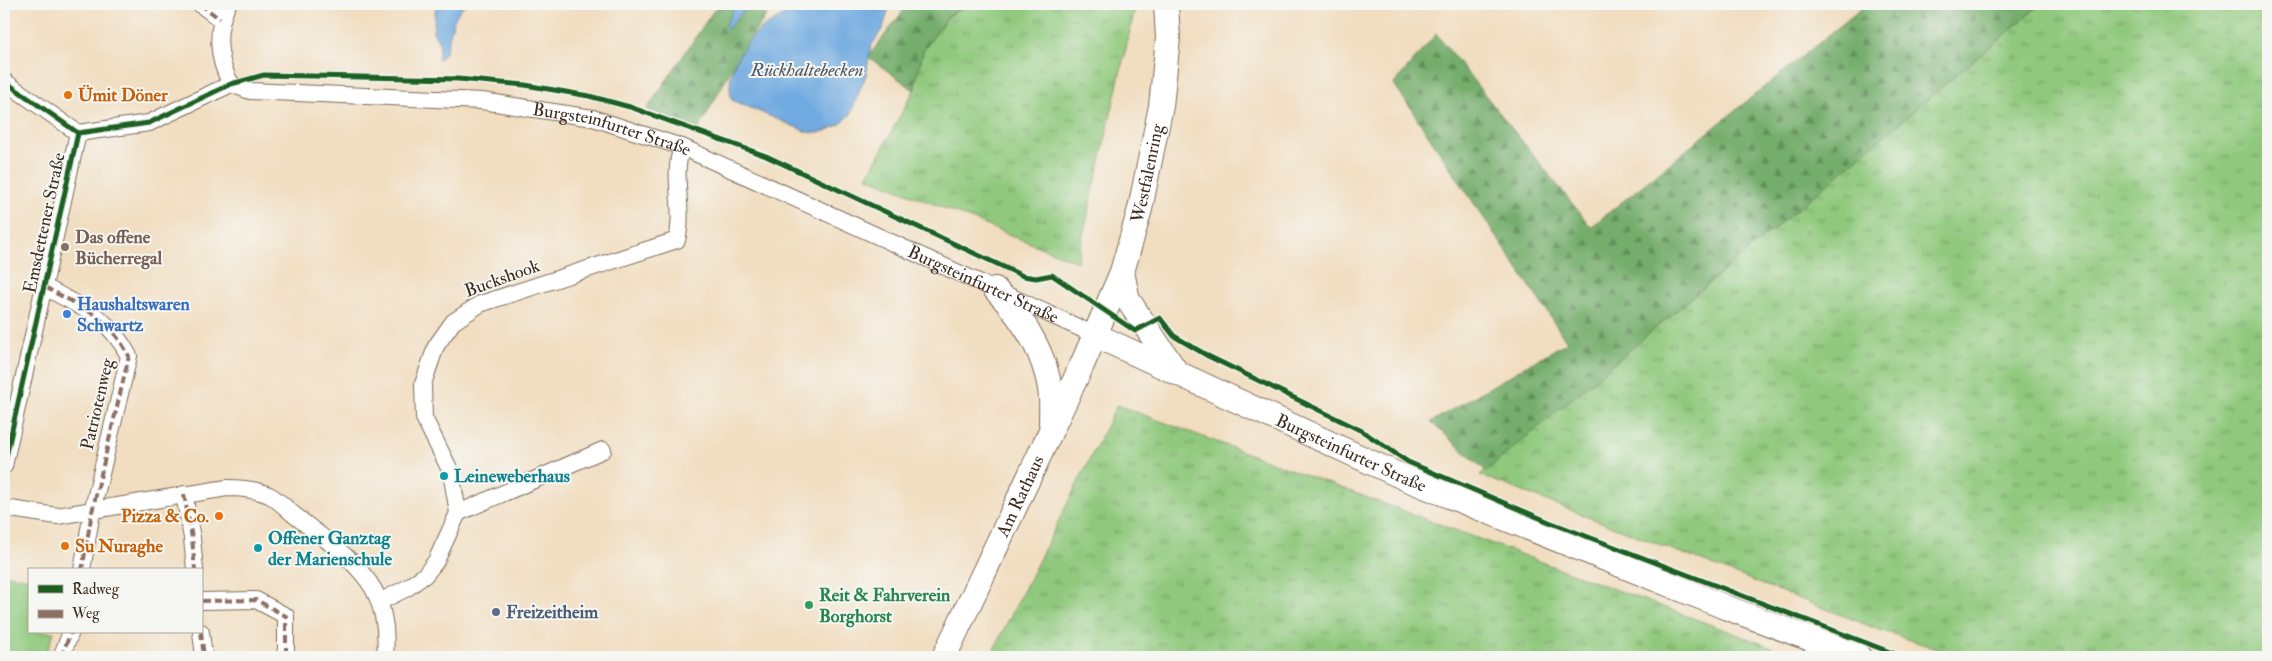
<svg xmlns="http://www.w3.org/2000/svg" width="2272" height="661" viewBox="0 0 2272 661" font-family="'IM FELL Double Pica',serif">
<defs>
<pattern id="grass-tufts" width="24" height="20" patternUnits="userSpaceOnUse" patternTransform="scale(1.25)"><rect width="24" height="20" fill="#90c97d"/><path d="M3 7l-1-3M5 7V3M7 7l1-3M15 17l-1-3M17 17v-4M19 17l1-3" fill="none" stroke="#77a366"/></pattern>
<pattern id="forest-firs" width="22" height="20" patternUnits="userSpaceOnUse" patternTransform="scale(1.25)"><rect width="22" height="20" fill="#74ad6c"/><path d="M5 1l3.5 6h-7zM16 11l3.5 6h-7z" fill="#608d58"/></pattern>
</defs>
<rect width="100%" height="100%" fill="#f6f6f2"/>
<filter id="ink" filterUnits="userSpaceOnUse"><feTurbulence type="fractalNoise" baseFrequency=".02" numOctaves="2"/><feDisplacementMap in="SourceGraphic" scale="10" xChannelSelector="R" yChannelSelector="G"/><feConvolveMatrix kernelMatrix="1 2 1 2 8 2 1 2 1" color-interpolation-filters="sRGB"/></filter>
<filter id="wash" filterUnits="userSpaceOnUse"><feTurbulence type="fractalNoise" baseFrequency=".0096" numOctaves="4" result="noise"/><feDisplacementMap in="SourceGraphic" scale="20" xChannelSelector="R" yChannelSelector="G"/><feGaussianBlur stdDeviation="1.12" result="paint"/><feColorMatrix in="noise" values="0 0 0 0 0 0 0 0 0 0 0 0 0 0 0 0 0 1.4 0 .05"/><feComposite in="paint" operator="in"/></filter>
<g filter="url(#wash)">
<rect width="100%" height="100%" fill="#f1ddbf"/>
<path fill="url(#grass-tufts)" stroke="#667a4e" d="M970,4H1136L1077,262L867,177L914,90L923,51L948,16Z
M2041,4H2268V657H1962L1880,630L1480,475Z
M1117,405L1798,657H990Z"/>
<path fill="url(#forest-firs)" stroke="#586c45" d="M718,4H774L740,54L698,130L647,109Z
M901,4H970L948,16L923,51L914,90L868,57L904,10Z
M1867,4H2041L1486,471L1431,422L1567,342L1394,84L1436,34L1591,227Z"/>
<path fill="#90c97d" stroke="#667a4e" d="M4,574L29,579V632H54L45,657H4Z"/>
<path fill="#71aae0" stroke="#566a7f" d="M436,4H466C446,18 453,52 438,60L440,45L433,32Z
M736,4H749L728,29L725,26Z
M801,4H890L883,28L871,46L866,75L850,115L842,123L828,130L818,133L807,132L732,100C723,73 745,39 767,25C778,18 791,13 801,4Z"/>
</g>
<g filter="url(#ink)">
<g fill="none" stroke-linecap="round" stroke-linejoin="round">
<g stroke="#7b6956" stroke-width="18">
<g id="street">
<path d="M200,4L220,19"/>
<path d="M228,4C215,29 217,59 231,84"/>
<path d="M4,81L78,133"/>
<path id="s1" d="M78,133L149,123L231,84L250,91L482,101L593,118L682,147L1095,335"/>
<path d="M45,287C84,309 107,315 129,356L92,512L82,570"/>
<path d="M4,466L78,133"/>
<path d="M184,494L192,538L195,570"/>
<path d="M4,508L57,516L227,488C242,488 255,489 269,495C277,499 286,508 293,514C320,536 356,559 374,590C385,611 387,634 385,657"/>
<path d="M458,513L603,450"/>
<path d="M201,601L256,600L286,616V650L284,657"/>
<path d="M379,602L407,588L425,575L436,561L458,513L451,472L424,418L423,384L436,346L453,322L480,304L677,240C685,209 671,177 682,147"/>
<path d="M201,632L204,657"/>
<path d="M61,657L71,632"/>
</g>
</g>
<g stroke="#7b6956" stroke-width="26">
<g id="secondary">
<path d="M1122,272L1128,300L1175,370"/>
<path d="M995,289C1021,316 1044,351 1050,389C1052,400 1051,412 1051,423"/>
<path id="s2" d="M1095,335L1407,479L1725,607L1859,657"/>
<path id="s3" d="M944,657L1082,365L1122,272L1140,209L1161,106L1168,38L1166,4"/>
</g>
</g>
<use href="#street" stroke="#fff" stroke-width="16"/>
<use href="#secondary" stroke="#fff" stroke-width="24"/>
<path stroke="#8d6e63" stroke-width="4" stroke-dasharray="8 4" stroke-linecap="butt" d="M200,4L220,19
M45,287C84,309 107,315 129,356L92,512L82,570
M184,494L192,538L195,570
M201,601L256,600L286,616V650L284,657
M201,632L204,657
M61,657L71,632"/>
<g stroke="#f6f6f2" stroke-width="8">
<path id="cycleway" d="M4,81L78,133
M78,133L149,123L231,84L264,75L458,79L525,85L589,96L630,107L766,156L1023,276L1036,278L1052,275L1135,331L1160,318L1174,336L1208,356L1362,431L1408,462L1549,522L1903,657
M4,466L78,133"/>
</g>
<use href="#cycleway" stroke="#1b5e20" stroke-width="5"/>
</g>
</g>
<g fill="#e8710a" stroke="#f6f6f2" stroke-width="2">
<circle cx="68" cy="95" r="5"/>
<circle cx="219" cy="516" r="5"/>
<circle cx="65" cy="546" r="5"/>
</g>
<circle fill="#8d6e63" stroke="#f6f6f2" stroke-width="2" cx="65" cy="247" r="5"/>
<circle fill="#3f7fe0" stroke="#f6f6f2" stroke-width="2" cx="67" cy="314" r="5"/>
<g fill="#0f9aa8" stroke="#f6f6f2" stroke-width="2">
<circle cx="444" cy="476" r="5"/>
<circle cx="258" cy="548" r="5"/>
</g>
<circle fill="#2e9e5b" stroke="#f6f6f2" stroke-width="2" cx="809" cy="605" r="5"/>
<circle fill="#5c6f8a" stroke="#f6f6f2" stroke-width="2" cx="496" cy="612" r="5"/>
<g text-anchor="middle" stroke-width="4" stroke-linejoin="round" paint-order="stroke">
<g font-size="18" font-weight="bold" fill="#c56008" stroke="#f6f6f2" text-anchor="start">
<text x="78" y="101">Ümit Döner</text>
<text x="209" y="522" text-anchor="end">Pizza &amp; Co.</text>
<text x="75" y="552">Su Nuraghe</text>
</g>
<g font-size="18" fill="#3b2a1e" stroke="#f6f6f2">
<text dy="6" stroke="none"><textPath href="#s1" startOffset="548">Burgsteinfurter Straße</textPath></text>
<text dy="6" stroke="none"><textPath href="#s3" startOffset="526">Westfalenring</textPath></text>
<text transform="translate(44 223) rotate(-78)" y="6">Emsdettener Straße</text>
<text transform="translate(502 278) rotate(-20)" y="6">Buckshook</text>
<text dy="6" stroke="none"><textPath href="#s1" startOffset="952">Burgsteinfurter Straße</textPath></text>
<text transform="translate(97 404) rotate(-77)" y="6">Patriotenweg</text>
<text dy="6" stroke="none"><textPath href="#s2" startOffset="282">Burgsteinfurter Straße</textPath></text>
<text dy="6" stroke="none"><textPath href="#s3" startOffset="178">Am Rathaus</textPath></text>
</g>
<g font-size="18" font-weight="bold" fill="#785e54" stroke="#f6f6f2" text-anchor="start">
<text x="75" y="243">Das offene<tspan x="75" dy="21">Bücherregal</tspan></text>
</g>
<g font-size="18" font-weight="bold" fill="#366cbe" stroke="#f6f6f2" text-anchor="start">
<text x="77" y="310">Haushaltswaren<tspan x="77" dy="21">Schwartz</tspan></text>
</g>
<g font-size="18" font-weight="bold" fill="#0d838f" stroke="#f6f6f2" text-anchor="start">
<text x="454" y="482">Leineweberhaus</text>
<text x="268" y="544">Offener Ganztag<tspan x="268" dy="21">der Marienschule</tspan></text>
</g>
<g font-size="18" font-weight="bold" fill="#27864d" stroke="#f6f6f2" text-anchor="start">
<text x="819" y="601">Reit &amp; Fahrverein<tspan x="819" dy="21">Borghorst</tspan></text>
</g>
<g font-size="18" font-weight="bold" fill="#4e5e75" stroke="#f6f6f2" text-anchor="start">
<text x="506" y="618">Freizeitheim</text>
</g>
<g font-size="19" font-style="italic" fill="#4e5762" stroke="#f6f6f2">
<text x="807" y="76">Rückhaltebecken</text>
</g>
</g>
<rect width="2272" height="661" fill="none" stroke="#f6f6f2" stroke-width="20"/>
<rect x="28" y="568" width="175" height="65" fill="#f6f6f2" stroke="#aba49d"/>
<rect x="38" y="585" width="25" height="8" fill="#1b5e20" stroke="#aba49d"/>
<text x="72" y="594" font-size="15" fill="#3b2a1e">Radweg</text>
<rect x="38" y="610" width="25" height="8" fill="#8d6e63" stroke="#aba49d"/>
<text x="72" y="618" font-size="15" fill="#3b2a1e">Weg</text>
</svg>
